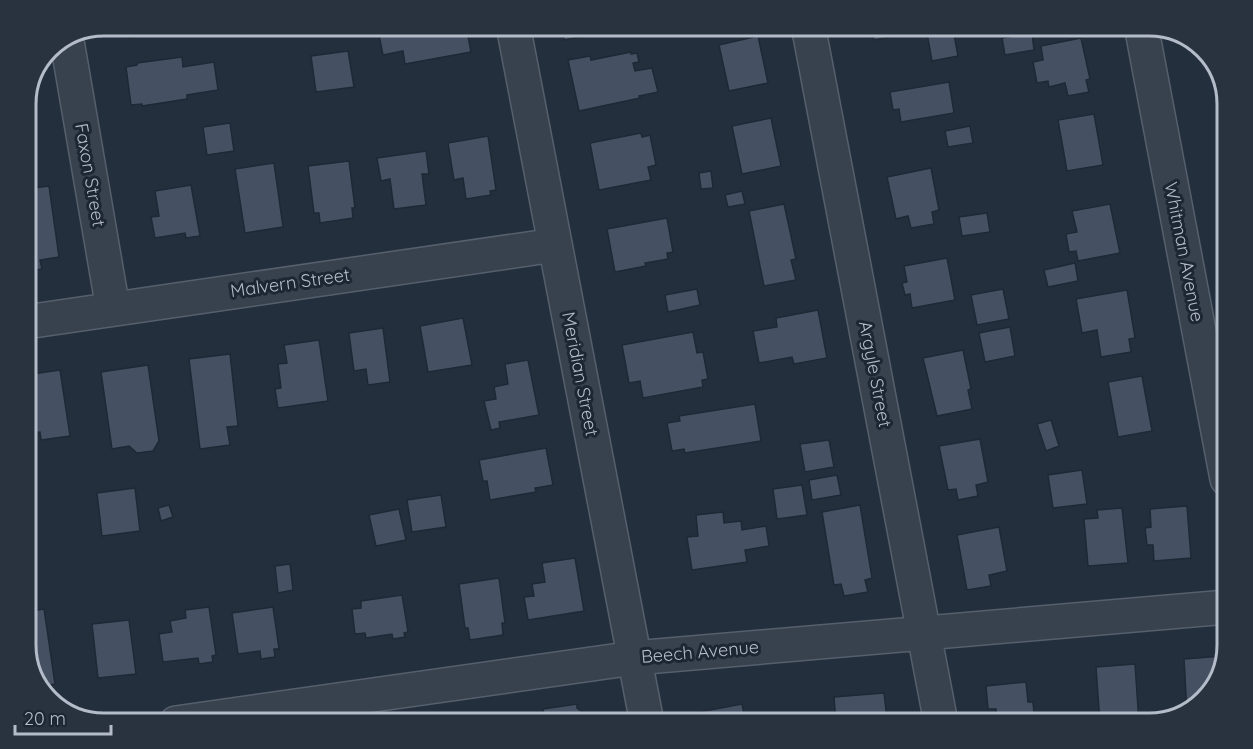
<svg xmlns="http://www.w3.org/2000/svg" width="1253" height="749" viewBox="0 0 1253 749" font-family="Quicksand,sans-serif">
<rect width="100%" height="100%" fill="#242f3e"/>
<path fill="#455162" stroke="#1f2835" stroke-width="1.5" d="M116,25H181L182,29L128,38L127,36L118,37Z
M241,25H273L274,32L243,37Z
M377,25H466L471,52L405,64L403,51L383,55Z
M562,25H621L622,29L564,40Z
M858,25H911L912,33L874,40L873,36L865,37L863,26Z
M953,29L958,56L932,61L927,33Z
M1032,33L1034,50L1005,55L1002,38Z
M758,36L768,83L729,91L719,45Z
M1081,38L1090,79L1086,80L1089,92L1068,96L1065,83L1049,87L1048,81L1037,83L1033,62L1043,60L1041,46Z
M348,51L354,87L316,92L311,56Z
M631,52V54L637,53L639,62L633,63L635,71L652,68L658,92L639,96L640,98L579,111L568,60L590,56L591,60Z
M182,57L183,67L214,62L218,90L187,95V99L142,106V104L131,105L126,67L137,65V63Z
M949,82L954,113L901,122L899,109L893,110L890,92Z
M1227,99V133L1224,117L1219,118L1217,106L1222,105L1221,100Z
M1094,114L1103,165L1067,171L1058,120Z
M771,118L781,166L742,174L732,126Z
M230,123L234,151L207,155L203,127Z
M970,126L973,143L948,147L945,131Z
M641,133L642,137L650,135L656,165L648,167L651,180L599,190L590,143Z
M488,136L496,190L490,191L491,195L466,199L463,178L454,180L448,143Z
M31,145L34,170L26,171V146Z
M426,151L429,174H422L426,205L394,209L390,179L381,181L377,158Z
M349,161L355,208H352L353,218L320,223L319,213H314L308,166Z
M274,163L283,227L245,233L235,169Z
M931,168L939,210L932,212L934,224L911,228L908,216L896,219L887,177Z
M711,171L713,188L701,189L699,173Z
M191,185L200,236L186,238L185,233L155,238L151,217L159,216L155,191Z
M49,186L59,257L40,260L42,269L26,272V189Z
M742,191L745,204L728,207L725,195Z
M784,204L796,259L791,260L796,280L764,286L749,211Z
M1110,204L1120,253L1078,261L1076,251L1069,252L1066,234L1077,232L1072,211Z
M987,213L990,232L962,236L959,217Z
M667,218L673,252L667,253L668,259L645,263L646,266L615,272L607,229Z
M947,258L955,300L912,308L910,294L905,295L902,283L907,282L904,266Z
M1075,263L1078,281L1048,287L1044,270Z
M697,289L700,305L668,312L665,295Z
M1003,289L1009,319L977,325L971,295Z
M1127,290L1135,338L1129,339L1131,352L1101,357L1097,330L1082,333L1076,299Z
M818,310L827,358L794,364L792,357L759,363L753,331L777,327L776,318Z
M463,318L472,365L428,372L420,326Z
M1010,327L1015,356L985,362L979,333Z
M383,328L390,382L368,385L366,369L354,371L349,333Z
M693,332L697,353L703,352L708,379L702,380L703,387L643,398L640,381L629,383L622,345Z
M319,340L328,401L278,408L275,389L281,388L278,364L287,363L284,345Z
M963,350L971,389L968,390L972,409L937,416L923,358Z
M230,354L238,426L227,427L230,445L200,449L189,359Z
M528,360L539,415L499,422L500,428L491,430L484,401L496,399L494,387L508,384L505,364Z
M148,365L159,441L153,451L137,453L129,446L112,449L101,372Z
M60,370L70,436L41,440L40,432L26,434V375Z
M1142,376L1152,431L1118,437L1108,382Z
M755,404L761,441L685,453L684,449L672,451L667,423L680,421L679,416Z
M1051,420L1059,446L1046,451L1037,424Z
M980,439L988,482L976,485L978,496L958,500L956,489L948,490L939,446Z
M829,440L834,467L805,472L800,444Z
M546,448L553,485L535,488L536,492L490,500L487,481H483L479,460Z
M1082,470L1087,504L1053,508L1048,475Z
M837,475L841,495L812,500L809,480Z
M802,485L807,515L777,519L773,489Z
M135,488L140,531L102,536L97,493Z
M441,495L446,527L412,532L407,500Z
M169,505L173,517L161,521L158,508Z
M860,505L872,578L865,580L868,592L844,596L841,584L834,585L822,512Z
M1187,506L1191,558L1154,561L1153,545H1147L1145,528L1151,527L1150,509Z
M1122,508L1128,563L1088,566L1084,519L1098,518L1097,510Z
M399,509L406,540L376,546L369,515Z
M723,512L724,523L741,521L742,530L766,526L769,546L745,550L747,562L692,570L687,537L698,536L696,515Z
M999,527L1007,571L989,575L991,586L967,590L957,535Z
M575,558L584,611L528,620L524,597L534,596L532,584L545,582L542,563Z
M290,564L293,590L278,593L275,566Z
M499,578L505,623H502L503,635L470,640L468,628H465L459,584Z
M402,595L408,632L404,633L405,637L393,639L392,634L366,638L365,633L355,634L352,609L361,608V601Z
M209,607L216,655L212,656L213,662L199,664L198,658L163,662L159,634L172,632L170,621L186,618L185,610Z
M273,607L279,649H274L275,657L261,659L260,651L238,654L232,613Z
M44,609L55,684L38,687L26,650V612Z
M129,620L136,674L98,678L92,624Z
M1223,656L1217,685L1187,713L1184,659Z
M1135,664L1139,723H1100L1096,667Z
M1026,682L1028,702H1033L1035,723H997L996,709H988L986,686Z
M884,693L887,719L875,720V723H836L834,697Z
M577,704V708L590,717L600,716L602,723H537L536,717L544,715L543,709Z
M742,704L746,723H696L694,713Z"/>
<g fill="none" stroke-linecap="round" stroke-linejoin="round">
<g stroke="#565f6c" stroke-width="36">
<path id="minor" d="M513,25L647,723
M808,25L941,723
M1141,25L1227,479
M67,41L113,309
M26,322L555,245
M176,723L634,658L1227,607"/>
</g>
<use href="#minor" stroke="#38414e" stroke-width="33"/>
</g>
<g text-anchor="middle" stroke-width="6" stroke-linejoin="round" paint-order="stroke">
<g font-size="18" fill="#b4bcc9" stroke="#1d2633">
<text transform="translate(90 175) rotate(80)" y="6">Faxon Street</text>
<text transform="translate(1184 252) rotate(79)" y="6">Whitman Avenue</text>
<text transform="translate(290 283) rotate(-8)" y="6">Malvern Street</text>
<text transform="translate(580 374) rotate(79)" y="6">Meridian Street</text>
<text transform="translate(875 374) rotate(79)" y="6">Argyle Street</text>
<text transform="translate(700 652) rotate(-5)" y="6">Beech Avenue</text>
</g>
</g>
<path d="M0 0H1253V749H0ZM104 36H1149A68 68 0 0 1 1217 104V645A68 68 0 0 1 1149 713H104A68 68 0 0 1 36 645V104A68 68 0 0 1 104 36Z" fill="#29323f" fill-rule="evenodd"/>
<path fill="none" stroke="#b4bcc9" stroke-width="3" d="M104 36H1149A68 68 0 0 1 1217 104V645A68 68 0 0 1 1149 713H104A68 68 0 0 1 36 645V104A68 68 0 0 1 104 36Z"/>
<path d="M15 725v9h96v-9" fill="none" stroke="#b4bcc9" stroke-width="3"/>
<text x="24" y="725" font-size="18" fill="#b4bcc9" stroke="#1d2633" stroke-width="4.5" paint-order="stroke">20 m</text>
</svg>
